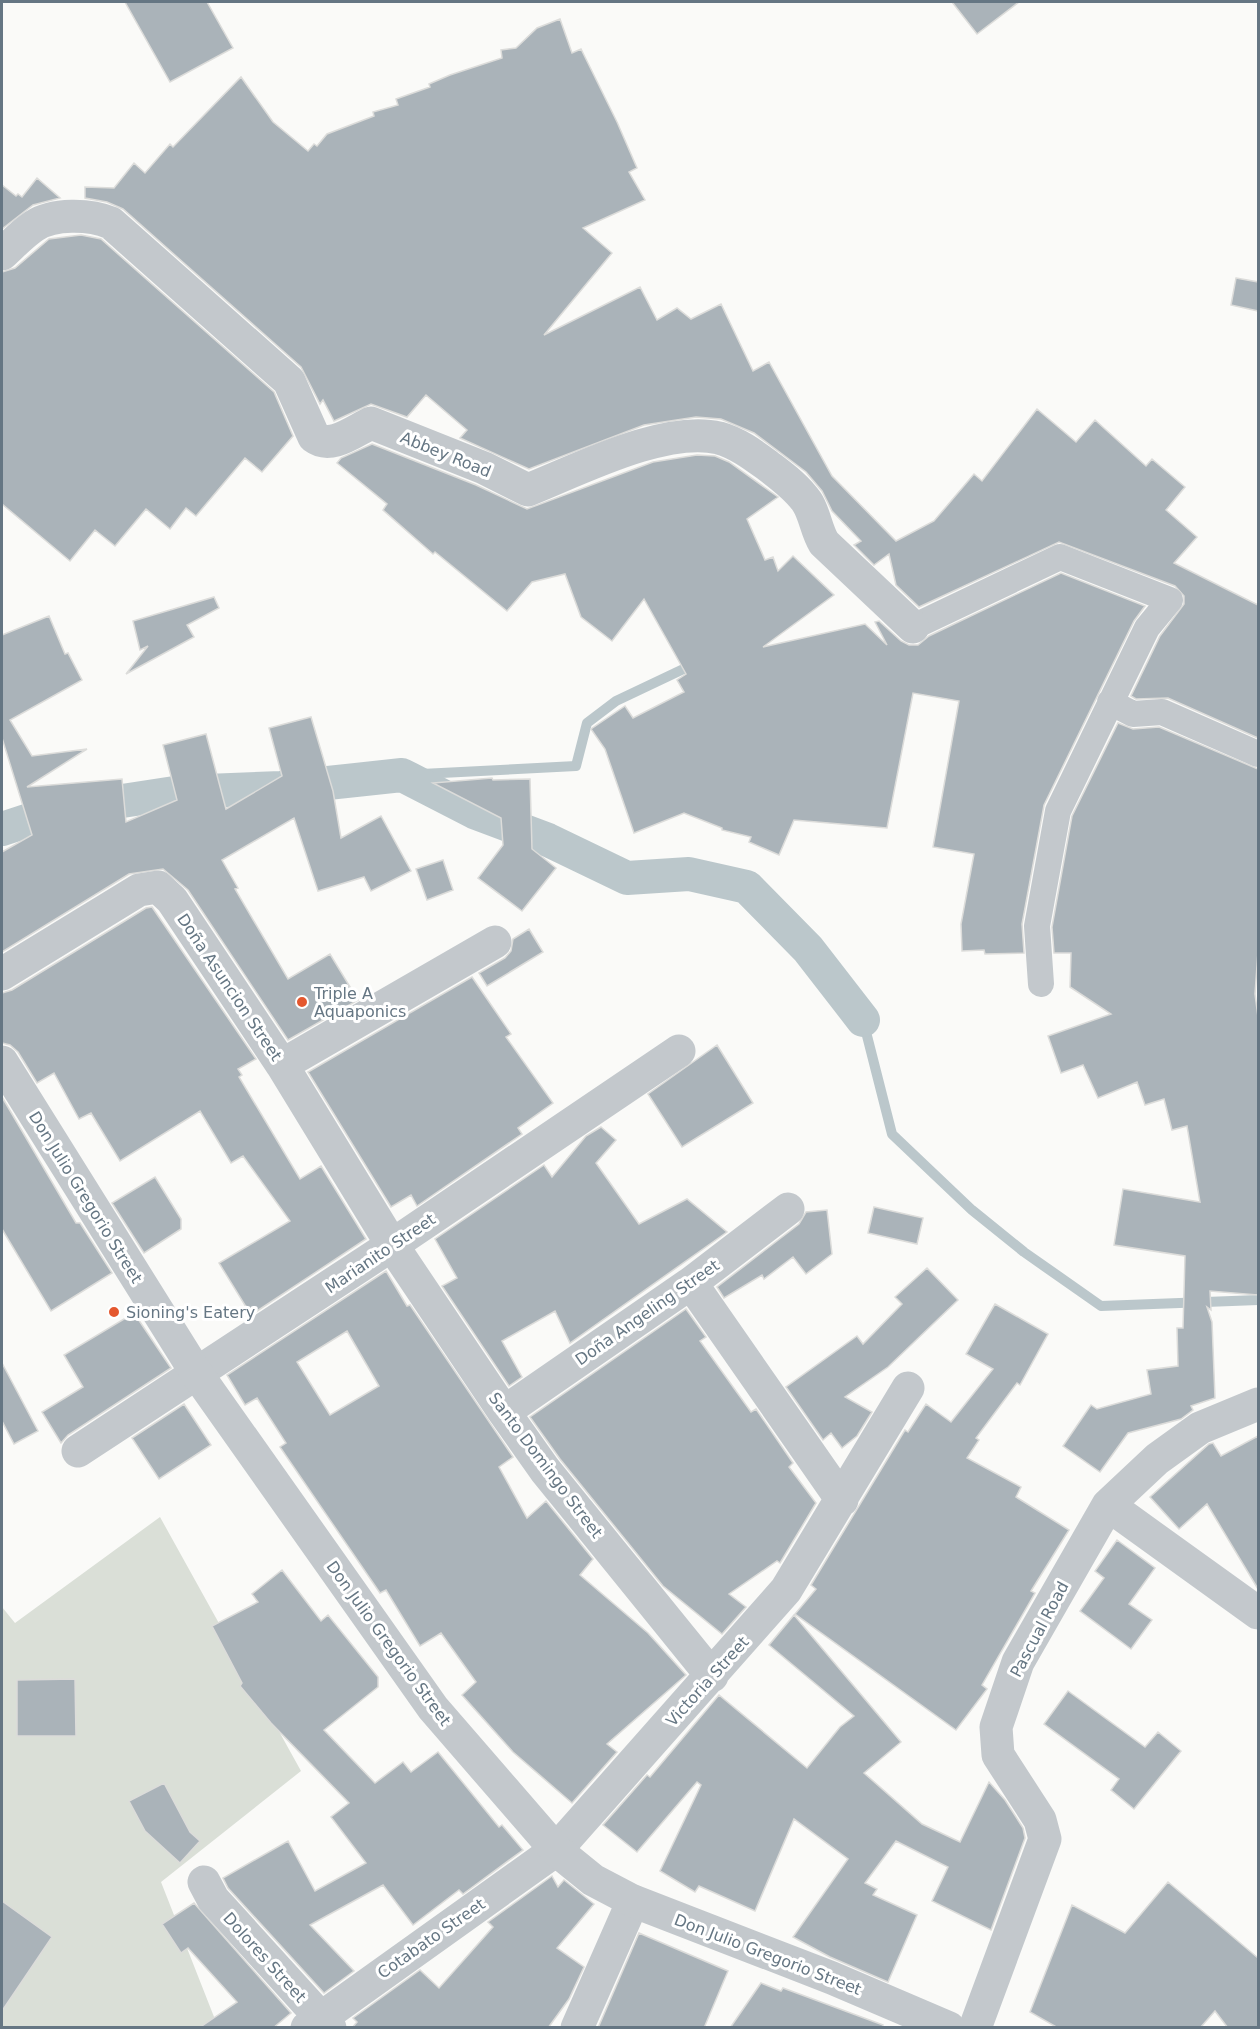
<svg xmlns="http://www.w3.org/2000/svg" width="1260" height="2029" viewBox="0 0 1260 2029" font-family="'DejaVu Sans',sans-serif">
<rect width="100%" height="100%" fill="#fafaf8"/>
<path fill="#dadfd7" d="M160,1517L301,1771L161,1882L218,2027H2V1607L15,1623Z"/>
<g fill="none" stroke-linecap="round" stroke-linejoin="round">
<path stroke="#bbc7cb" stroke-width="10" d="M402,775L576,766L587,723L616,701L694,664
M863,1020L892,1134L972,1210L1024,1252L1101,1306L1258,1300"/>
<path stroke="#bbc7cb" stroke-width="34" d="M2,829L57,811L181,792L281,788L402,775L474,812L548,840L627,878L689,874L747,887L808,949L863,1020"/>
</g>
<path fill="#aab3b9" stroke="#dcdcda" stroke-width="1.5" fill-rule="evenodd" d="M125,2H207L233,48L170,82Z
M952,2H1019L977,34Z
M560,19L572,53L581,49L617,122L637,168L629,172L645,200L583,228L612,253L544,335L640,287L657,320L677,308L691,319L721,304L753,371L769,362L832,476L896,541L934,521L974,474L982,481L1037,409L1076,442L1095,420L1146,466L1152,459L1185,487L1166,510L1197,537L1174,563L1258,605V738L1168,698L1136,699L1131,696L1160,636L1184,604V596L1175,586L1059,542L919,607L896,585L889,554L874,565L854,545L861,541L832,511L822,491L806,472L754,433L721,419L696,417L644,425L529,469L460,438L467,430L426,395L407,417L371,404L334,421L323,400L320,404L301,367L123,209L107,202L85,198V187L114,188L134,163L145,173L170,144L173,147L241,77L273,122L308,151L314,144L317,146L327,134L374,116L373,112L398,105L396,99L430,87L429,84L450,75L502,58L501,50L516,48L537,28Z
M37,178L60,198L33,205L2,229V185L16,196L18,194L22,197Z
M81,235L101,239L274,392L293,436L262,472L245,458L196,516L186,508L170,529L146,509L115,546L95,530L70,561L2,504V272L15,268L49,239Z
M1236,278L1258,282V311L1231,305Z
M372,444L476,485L527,509L653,462L697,455L715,456L729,462L778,497L747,519L765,560L773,557L778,571L793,556L834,595L763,647L865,624L887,645L875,622L879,621L901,641L909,645H918L929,636L1061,573L1145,606L1134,621L1044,805L1022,924L1024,953L985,954L984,950L962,951L961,924L974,854L933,847L959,701L913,693L887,828L794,820L779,855L749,842L751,837L722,830V828L684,813L634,833L605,749L591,729L625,706L633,718L684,692L677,680L686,674L644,599L612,641L581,617L565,574L532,582L507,611L435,552L433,554L383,510L387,504L337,463L341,458Z
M214,597L219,608L187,625L194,637L126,674L148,646L140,650L133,621Z
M49,616L65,654L68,653L82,680L10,720L32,756L87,749L27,787L122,779L126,822L177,800L163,745L206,734L226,809L282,776L269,728L311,717L333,791L341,838L381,816L411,871L371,891L364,877L318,891L294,818L222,860L238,888L235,889L288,979L330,954L358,1000L288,1040L188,890L163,869L129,874L2,952V852L32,835L2,738V635Z
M1118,723L1133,729L1159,727L1258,769V952L1255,994L1258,1017V1295L1210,1291L1211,1310L1207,1307L1212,1322L1215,1398L1191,1406L1193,1410L1181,1419L1128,1433L1100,1472L1063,1446L1091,1405L1097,1409L1151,1394L1147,1370L1178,1366L1177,1328H1183L1185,1256L1114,1245L1123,1189L1200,1202L1187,1126L1172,1130L1164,1099L1145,1105L1137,1082L1098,1098L1083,1065L1061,1073L1048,1036L1111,1014L1070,987L1071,953H1054L1052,927L1072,816Z
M492,778L493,780L530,779L532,849L556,868L522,911L478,878L503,845L501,818L433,783Z
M443,860L453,890L427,900L416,869Z
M152,907L256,1059L238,1069L242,1075L239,1077L300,1179L321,1166L366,1239L251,1315L219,1263L290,1221L243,1156L231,1163L200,1111L120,1161L91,1113L79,1119L54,1073L37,1083L18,1052L10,1045L2,1043V993L12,990L146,908Z
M529,929L543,952L487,986L479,973L505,958L511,951L513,939Z
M472,977L511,1034L506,1037L553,1103L518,1128L522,1134L417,1206L411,1195L391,1207L308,1072Z
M717,1045L753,1103L682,1147L648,1094Z
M2,1097L76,1223H80L112,1273L51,1311L2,1229Z
M601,1127L616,1140L596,1163L639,1224L687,1199L727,1232L570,1343L555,1311L502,1341L522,1377L509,1386L442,1286L457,1278L435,1239L544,1165L552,1177L586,1136Z
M155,1177L181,1219V1229L144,1253L112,1203Z
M874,1207L923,1218L917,1244L868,1233Z
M827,1210L832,1254L806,1274L793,1257L764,1279L762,1275L724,1298L717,1287L799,1224L806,1212Z
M927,1268L958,1300L888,1367L845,1397L872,1412L857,1436L842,1448L831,1433L823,1440L786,1387L857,1336L863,1344L902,1304L895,1297Z
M386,1271L407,1306L410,1305L513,1457L499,1467L527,1518L546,1501L593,1559L580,1575L648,1633L686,1675L607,1744L617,1752L572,1803L513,1752L462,1695L476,1682L441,1633L420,1646L386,1590L380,1593L280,1447L286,1443L257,1398L245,1405L227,1375ZM347,1331L379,1386L330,1415L297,1362Z
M995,1304L1048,1334L1020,1385L1017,1383L976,1438L979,1440L967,1458L1021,1487L1016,1497L1069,1530L1031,1591L1035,1593L982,1685L987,1689L956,1730L795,1614L816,1589L811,1585L905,1430L908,1432L926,1404L951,1422L993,1369L966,1354Z
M686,1309L706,1337L700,1341L751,1412L756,1409L793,1463L789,1467L816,1503L780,1563L777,1561L729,1594L746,1607L722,1634L663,1586L560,1459L530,1417Z
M134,1313L171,1368L68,1435L61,1443L42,1412L83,1387L64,1355Z
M2,1363L38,1431L14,1444L2,1421Z
M184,1404L211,1445L159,1479L132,1438Z
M1258,1436V1589L1207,1504L1179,1529L1150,1497L1209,1444L1213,1443L1221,1456Z
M1117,1540L1155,1568L1129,1604L1152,1620L1131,1649L1080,1611L1104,1578L1095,1571Z
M282,1570L321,1621L328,1615L378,1677V1687L324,1730L375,1783L403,1762L411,1772L438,1752L499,1827L502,1825L523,1850L463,1894L459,1890L413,1925L383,1885L310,1925L354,1971L324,1993L228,1888L223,1878L288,1841L315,1891L366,1863L331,1817L349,1803L271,1723L240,1686L242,1683L212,1626L258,1602L252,1594Z
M794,1615L901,1742L864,1773L922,1824L960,1842L989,1782L1005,1800L1023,1828L1025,1838L991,1930L932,1901L948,1867L896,1841L865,1883L877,1889L873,1895L917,1915L888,1982L830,1957L793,1937L848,1859L794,1819L755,1911L699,1886L695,1892L660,1871L701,1785L697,1782L637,1852L603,1825L647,1775L650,1777L719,1695L807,1768L840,1727L854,1716L769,1645Z
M75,1679L76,1736H17V1680Z
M1068,1691L1145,1747L1158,1732L1181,1751L1134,1809L1111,1790L1119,1779L1044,1724Z
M164,1783L190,1832L200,1841L180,1863L145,1831L129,1801Z
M552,1876L558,1887L564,1880L594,1904L557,1948L584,1967L569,1999L548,2028H352L357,2022L353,2018L420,1970L439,1988L493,1927L488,1922Z
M1168,1882L1258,1958V2028H1228L1215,2011L1200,2028H1058L1030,2012L1072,1905L1125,1933Z
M2,1901L52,1937L2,2011Z
M194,1903L291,2013L273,2028H199L237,2002L188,1948L181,1953L162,1924Z
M639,1933L728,1971L704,2028H598Z
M761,1983L781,1991L783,1988L883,2025L882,2028H730Z"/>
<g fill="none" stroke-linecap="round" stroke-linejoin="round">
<path stroke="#c3c8cc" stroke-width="26" d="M913,627L1060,557L1170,600L1147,628L1058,811L1037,926L1041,984
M1110,702L1133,714L1162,712L1258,754"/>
<path stroke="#c3c8cc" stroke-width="33" d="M2,254C12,245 22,234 34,226C53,213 90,214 111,223L289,381L314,437C331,450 354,431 371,423L484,468L528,490C578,470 665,425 719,438C737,443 752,454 767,465C780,475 797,487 807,502C815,514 816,530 824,543L913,627
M2,974L139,890L158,887L172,900L282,1065L392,1245L504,1412L545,1470L712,1676
M282,1065L495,942
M691,1283L842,1500
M504,1412L691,1283L788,1209
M78,1451L392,1245L679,1051
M1108,1505L1258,1613
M204,1882L213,1899L330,2028
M307,2028L556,1850L786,1590L908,1388
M577,2028L633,1901
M975,2028L1045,1839L1040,1820L998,1755L996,1727L1018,1662L1108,1505L1157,1459L1200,1428L1258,1404"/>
<path stroke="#c3c8cc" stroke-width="33" d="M2,1062L197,1374L433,1708L556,1850L593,1880L633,1901L832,1978L949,2028"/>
</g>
<g fill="#e4572e" stroke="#fff" stroke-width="2">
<circle cx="302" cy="1002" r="6"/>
<circle cx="114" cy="1312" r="6"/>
</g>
<g text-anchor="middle" stroke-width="6" stroke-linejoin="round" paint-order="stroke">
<g font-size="16" fill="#657683" stroke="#fff">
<text transform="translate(446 454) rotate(22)" y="6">Abbey Road</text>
<text transform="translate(230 987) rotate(56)" y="6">Doña Asuncion Street</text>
<text transform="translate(86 1197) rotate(58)" y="6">Don Julio Gregorio Street</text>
<text transform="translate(380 1253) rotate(-34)" y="6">Marianito Street</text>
<text transform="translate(647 1312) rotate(-35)" y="6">Doña Angeling Street</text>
<text transform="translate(546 1465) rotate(53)" y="6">Santo Domingo Street</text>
<text transform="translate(1039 1629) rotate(-62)" y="6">Pascual Road</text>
<text transform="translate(389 1643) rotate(54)" y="6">Don Julio Gregorio Street</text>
<text transform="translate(707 1681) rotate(-48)" y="6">Victoria Street</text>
<text transform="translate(431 1938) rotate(-35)" y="6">Cotabato Street</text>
<text transform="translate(768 1954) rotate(21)" y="6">Don Julio Gregorio Street</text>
<text transform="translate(265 1957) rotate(48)" y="6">Dolores Street</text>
</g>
<g font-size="16" fill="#657683" stroke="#fff" text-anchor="start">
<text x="314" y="999">Triple A<tspan x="314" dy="18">Aquaponics</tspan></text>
<text x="126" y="1318">Sioning's Eatery</text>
</g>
</g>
<rect width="1260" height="2029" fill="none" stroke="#657683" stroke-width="6"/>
</svg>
